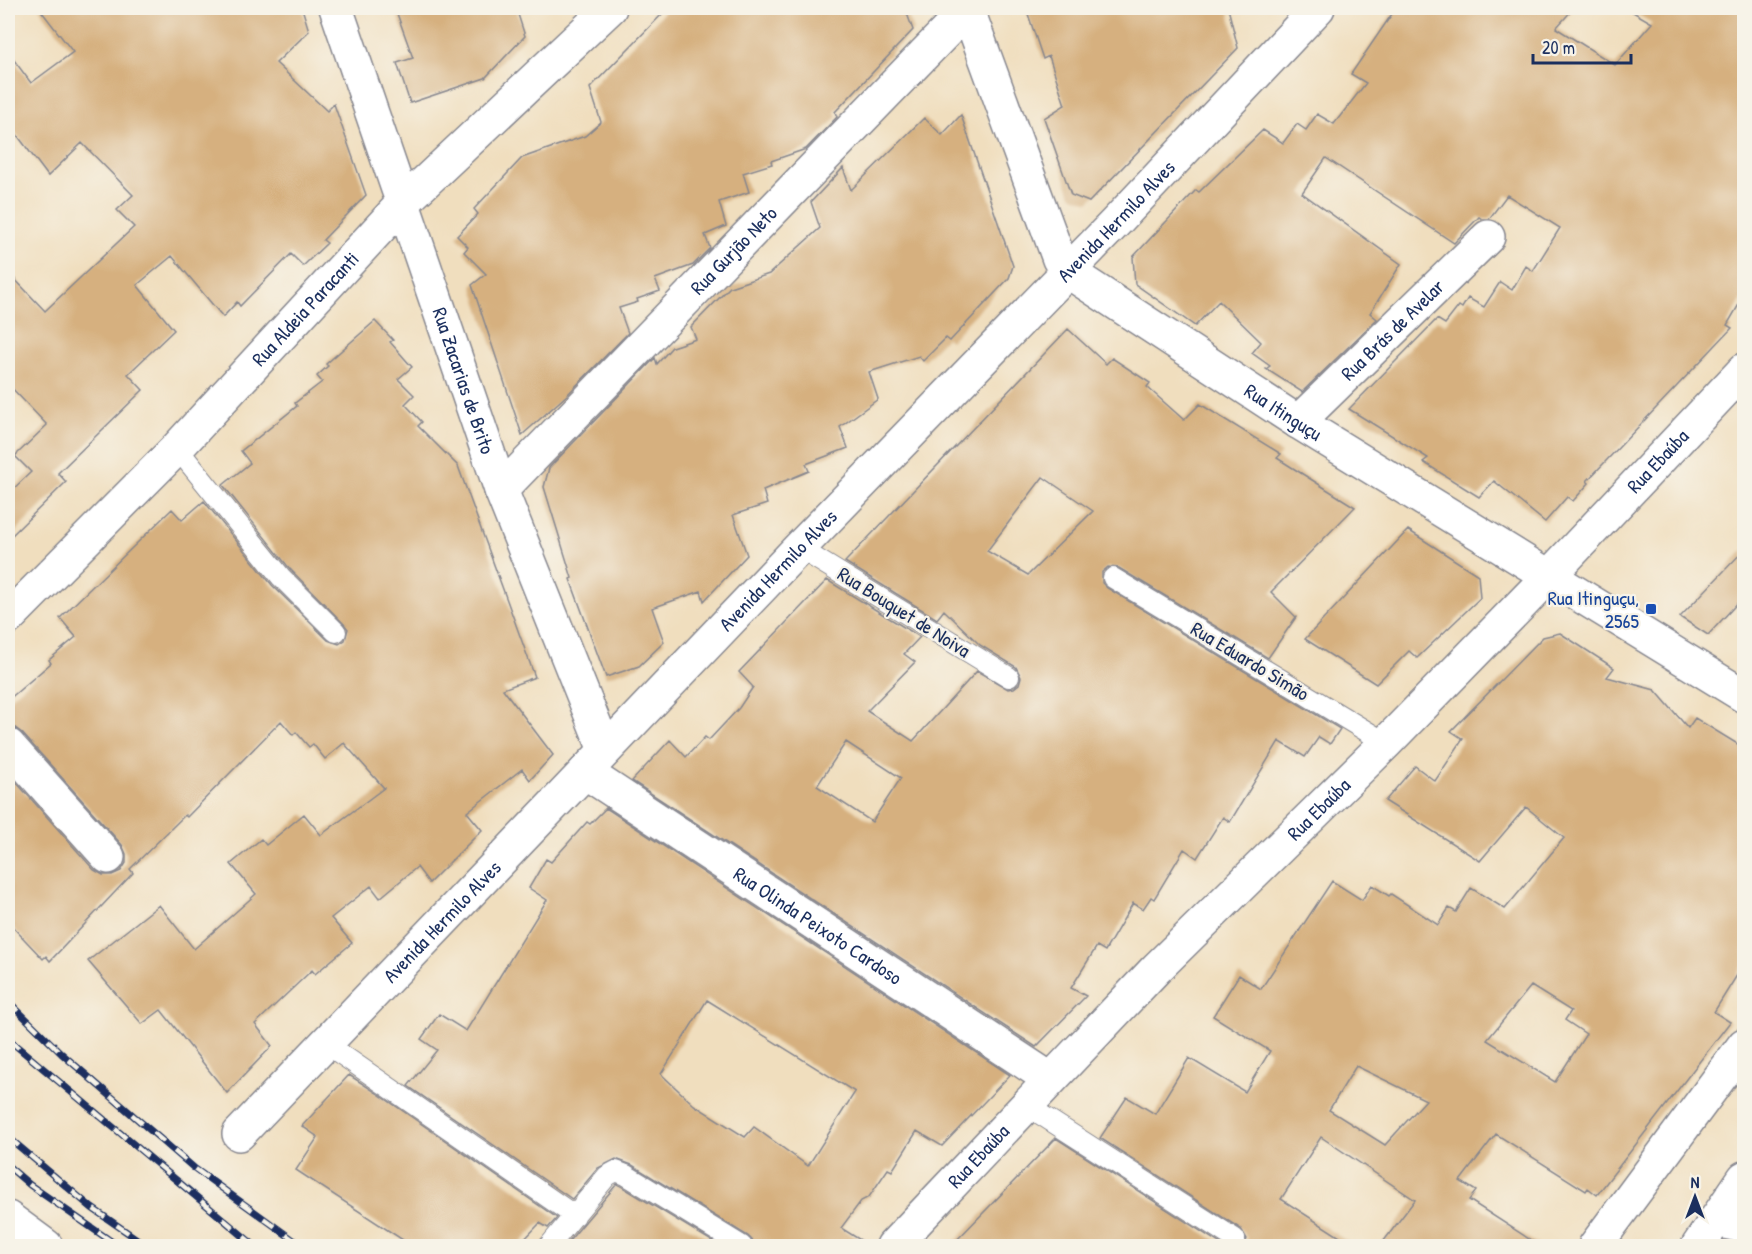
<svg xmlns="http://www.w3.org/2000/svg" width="1752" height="1254" viewBox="0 0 1752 1254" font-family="'Patrick Hand',sans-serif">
<rect width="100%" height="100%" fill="#f7f3e8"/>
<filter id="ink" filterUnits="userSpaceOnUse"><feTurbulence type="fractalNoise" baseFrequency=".0167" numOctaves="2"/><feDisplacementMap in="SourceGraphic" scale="12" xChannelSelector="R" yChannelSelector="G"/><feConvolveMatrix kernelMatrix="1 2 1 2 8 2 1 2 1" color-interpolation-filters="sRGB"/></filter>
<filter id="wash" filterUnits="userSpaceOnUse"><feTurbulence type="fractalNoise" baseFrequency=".008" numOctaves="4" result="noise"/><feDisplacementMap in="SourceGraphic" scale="24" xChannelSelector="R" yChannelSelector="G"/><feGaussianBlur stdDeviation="1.35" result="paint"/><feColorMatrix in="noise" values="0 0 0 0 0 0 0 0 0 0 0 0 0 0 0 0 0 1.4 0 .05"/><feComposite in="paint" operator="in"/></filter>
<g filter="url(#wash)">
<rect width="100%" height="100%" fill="#f0debe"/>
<g id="blocks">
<path fill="#d6b07f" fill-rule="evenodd" d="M39,8H302L309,31L276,63L327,111L334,104L366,195L323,240L327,243L303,266L291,254L240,306L237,302L223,317L172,256L137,285L174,330L128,374L143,390L58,473L66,482L8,539V494L31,472L15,456L47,425L8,384V272L45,311L134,227L117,210L133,195L82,143L48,176L8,123V52L31,83L73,52Z
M395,8H516L525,36L485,78L410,103L397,63L413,58Z
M668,8H905L913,30L835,112L837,117L806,149L771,161L772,164L743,173L749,192L719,202L726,226L705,235L710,248L693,265L655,279L660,291L637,299L638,302L619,308L628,333L567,395L522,435L472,285L486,274L464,252L468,247L457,236L478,214L474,209L522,158L585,136L601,122L590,88Z
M1026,8H1228L1238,48L1089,202L1071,195L1044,118L1065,105L1049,56L1043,59Z
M1396,8H1574L1556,28L1615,65L1652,23L1626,8H1744V296L1727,325L1732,328L1587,481L1589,483L1573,501L1567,497L1545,522L1494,481L1479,497L1423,462L1428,458L1349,409L1437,319L1445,324L1459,306L1462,308L1468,298L1484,307L1500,282L1512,290L1526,266L1533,271L1560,228L1507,195L1489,219H1482L1479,217L1454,243L1326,158L1302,193L1401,264L1370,313L1377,319L1302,392L1266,369L1270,366L1252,353L1261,342L1219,301L1195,326L1135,284L1133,257L1196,190L1199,192L1263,130L1283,143L1297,124L1306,130L1317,114L1334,124L1366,83L1351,74Z
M961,115L1013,266L1009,278L950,341L946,338L923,361L919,356L869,372L878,399L840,427L848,448L806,464L809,471L763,490L767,504L733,515L747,555L704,601L701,591L652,608L664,642L639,666L606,677L570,579L572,578L544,487L549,468L655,358L657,364L672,347L696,339L691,327L730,287L769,274L820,228L811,202L843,168L851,190L924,118L942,135Z
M375,321L393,340L390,342L412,367L398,379L414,395L405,404L422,422L418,426L458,466L535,677L503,689L553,755L530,780L522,769L467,812L482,830L429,883L417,867L380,898L371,886L331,918L352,943L315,974L312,970L255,1024L272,1046L227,1093L161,1010L142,1024L88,961L159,905L194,949L256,894L231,864L261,839L266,845L304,814L321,835L384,788L344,743L325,759L313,744L309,747L296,732L293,735L281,721L187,817L185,815L130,869L133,873L50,961L46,956L43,959L8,922V773L94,870L103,875H112L121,871L126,863V854L122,845L22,733L14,727H8V700L51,663L49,660L76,637L60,618L172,509L182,520L204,501L272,585L328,640L339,644L345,640L348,629L344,624L290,569L223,485L250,463L241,451L297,406L295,403L322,382L317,376L328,366L326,364Z
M1068,329L1106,364L1112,358L1150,383L1147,387L1184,420L1200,404L1281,454L1277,458L1355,507L1271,592L1296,617L1268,658L1119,568L1108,567L1102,572V583L1107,588L1340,729L1330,744L1319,737L1305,757L1279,741L1230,822L1223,817L1197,858L1184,849L1154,899L1151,897L1143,909L1133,903L1105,951L1097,946L1071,988L1086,996L1036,1047L632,781L670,740L686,757L705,737L709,740L739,708L753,687L739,672L827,580L920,637L904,654L915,662L867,711L913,741L977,671L1008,689L1014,688L1019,684L1021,677L1016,667L980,645L944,610L937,619L845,562ZM1043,477L1093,511L1028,575L987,551ZM846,742L901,778L872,822L817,786Z
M1408,530L1478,575L1480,598L1417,658L1409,651L1376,684L1305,639Z
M1744,550V596L1708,635L1680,617Z
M1560,633L1614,668L1607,677L1655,690L1688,728L1695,718L1744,748V964L1714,1012L1730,1022L1597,1195L1588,1188L1586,1191L1496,1134L1460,1181L1476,1191L1469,1200L1540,1246H1380L1415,1200L1321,1137L1281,1199L1354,1246H1244L1247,1239L1241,1229L1100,1138L1127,1097L1155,1114L1189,1058L1245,1092L1270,1051L1213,1016L1239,975L1261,989L1332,881L1362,900L1372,885L1389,896L1391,894L1438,925L1449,908L1456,912L1471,888L1505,909L1564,838L1526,807L1480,861L1385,801L1415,766L1435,781L1463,739L1451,731L1543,637ZM1531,986L1571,1011L1565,1020L1586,1034L1555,1082L1487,1040ZM1356,1066L1426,1100L1385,1145L1329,1110Z
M606,808L1010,1075L942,1146L917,1131L892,1171L888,1169L869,1197L861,1201L841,1228L870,1246H754L753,1241L748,1236L632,1165L616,1159L598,1168L572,1199L408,1086L437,1050L421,1039L439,1014L466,1031L547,900L529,888L546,859L551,862L587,822L590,824ZM707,1000L855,1092L808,1166L754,1127L745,1137L694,1105L661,1074Z
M349,1075L377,1093L557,1218L548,1228L540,1223L518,1246H412L296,1170L318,1137L302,1126Z
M1056,1138L1224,1246H951Z
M617,1184L621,1186L720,1246H578L569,1241Z"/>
</g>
</g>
<g filter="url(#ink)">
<use href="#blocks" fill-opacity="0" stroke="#86868e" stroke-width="1.5"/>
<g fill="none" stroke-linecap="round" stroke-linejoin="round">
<g stroke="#86868e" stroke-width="22">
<path id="lane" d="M177,448L281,577L336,632
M799,548L1009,677
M1113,578L1386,743
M325,1043L575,1216
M1026,1105L1235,1239
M549,1246L607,1176L616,1171L626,1175L742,1246"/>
</g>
<g stroke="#86868e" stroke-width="36">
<g id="street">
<path id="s1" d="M336,8L501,490L605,750"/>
<path id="s2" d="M1298,422L1488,237"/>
<path id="s3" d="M501,490L968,9"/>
<path id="s4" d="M8,618L177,448L403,203L610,8"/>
<path d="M8,745L108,857"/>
<path id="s5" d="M585,772L1050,1079"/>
<path id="s6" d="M239,1134L799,548L1115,223L1318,8"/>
<path d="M1716,1220L1744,1226"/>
<path id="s7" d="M893,1246L1156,969L1386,743L1549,576L1744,370"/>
<path d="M1595,1246L1744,1045"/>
</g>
</g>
<g stroke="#86868e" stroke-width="36">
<g id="secondary">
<path id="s8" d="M967,8L1059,259L1067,271L1298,422L1744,696"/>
<path d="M1698,1246L1744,1178"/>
</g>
</g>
<g stroke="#86868e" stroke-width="36">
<path id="highway" d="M8,1218L46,1246"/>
</g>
<use href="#lane" stroke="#fff" stroke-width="20"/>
<use href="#street" stroke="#fff" stroke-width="33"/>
<use href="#secondary" stroke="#fff" stroke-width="33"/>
<use href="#highway" stroke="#fff" stroke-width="33"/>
<g stroke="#1b2f5e" stroke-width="7">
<path id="rail" d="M8,1001L62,1054L194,1168L302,1246
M8,1039L255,1246
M8,1137L92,1208L147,1246
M8,1166L30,1185L118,1246"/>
</g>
<use href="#rail" stroke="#f7f3e8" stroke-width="4.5" stroke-dasharray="14" stroke-linecap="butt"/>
</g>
</g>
<rect fill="#1a4fb4" stroke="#f7f3e8" stroke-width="2" x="1645" y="603" width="12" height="12" rx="3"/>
<g text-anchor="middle" stroke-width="4.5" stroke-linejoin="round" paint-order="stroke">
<g font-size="20" fill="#1b2f5e" stroke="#f7f3e8">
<text dy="7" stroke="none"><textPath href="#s6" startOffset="1266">Avenida Hermilo Alves</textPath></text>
<text dy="7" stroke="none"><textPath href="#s3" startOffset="334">Rua Gurjão Neto</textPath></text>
<text dy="7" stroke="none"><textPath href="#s4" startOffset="429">Rua Aldeia Paracanti</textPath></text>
<text dy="7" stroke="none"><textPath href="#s2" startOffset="132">Rua Brás de Avelar</textPath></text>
<text dy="7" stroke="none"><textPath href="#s1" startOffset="394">Rua Zacarias de Brito</textPath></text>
<text dy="7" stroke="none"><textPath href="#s8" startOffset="540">Rua Itinguçu</textPath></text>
<text dy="7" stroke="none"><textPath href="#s7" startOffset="1096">Rua Ebaúba</textPath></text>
<text dy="7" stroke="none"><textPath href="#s6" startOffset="780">Avenida Hermilo Alves</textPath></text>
<text transform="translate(904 612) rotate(32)" y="7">Rua Bouquet de Noiva</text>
<text transform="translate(1250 661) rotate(31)" y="7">Rua Eduardo Simão</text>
<text dy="7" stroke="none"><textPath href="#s7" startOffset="610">Rua Ebaúba</textPath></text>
<text dy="7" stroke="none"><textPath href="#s6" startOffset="294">Avenida Hermilo Alves</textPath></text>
<text dy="7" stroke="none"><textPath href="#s5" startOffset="279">Rua Olinda Peixoto Cardoso</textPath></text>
<text dy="7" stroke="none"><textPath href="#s7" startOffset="124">Rua Ebaúba</textPath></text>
</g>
<g font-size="20" fill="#164399" stroke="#f7f3e8" text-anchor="end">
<text x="1639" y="605">Rua Itinguçu,<tspan x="1639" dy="23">2565</tspan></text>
</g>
</g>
<rect width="1752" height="1254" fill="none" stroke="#f7f3e8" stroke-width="30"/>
<g transform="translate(1695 1197)" stroke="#f7f3e8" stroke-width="4.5" paint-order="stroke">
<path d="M0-4.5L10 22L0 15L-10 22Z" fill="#1b2f5e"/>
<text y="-9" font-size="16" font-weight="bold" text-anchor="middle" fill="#1b2f5e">N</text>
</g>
<path d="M1533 54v9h98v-9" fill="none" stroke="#1b2f5e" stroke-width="3"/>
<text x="1542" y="54" font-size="18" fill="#1b2f5e" stroke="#f7f3e8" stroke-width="4.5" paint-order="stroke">20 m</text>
</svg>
